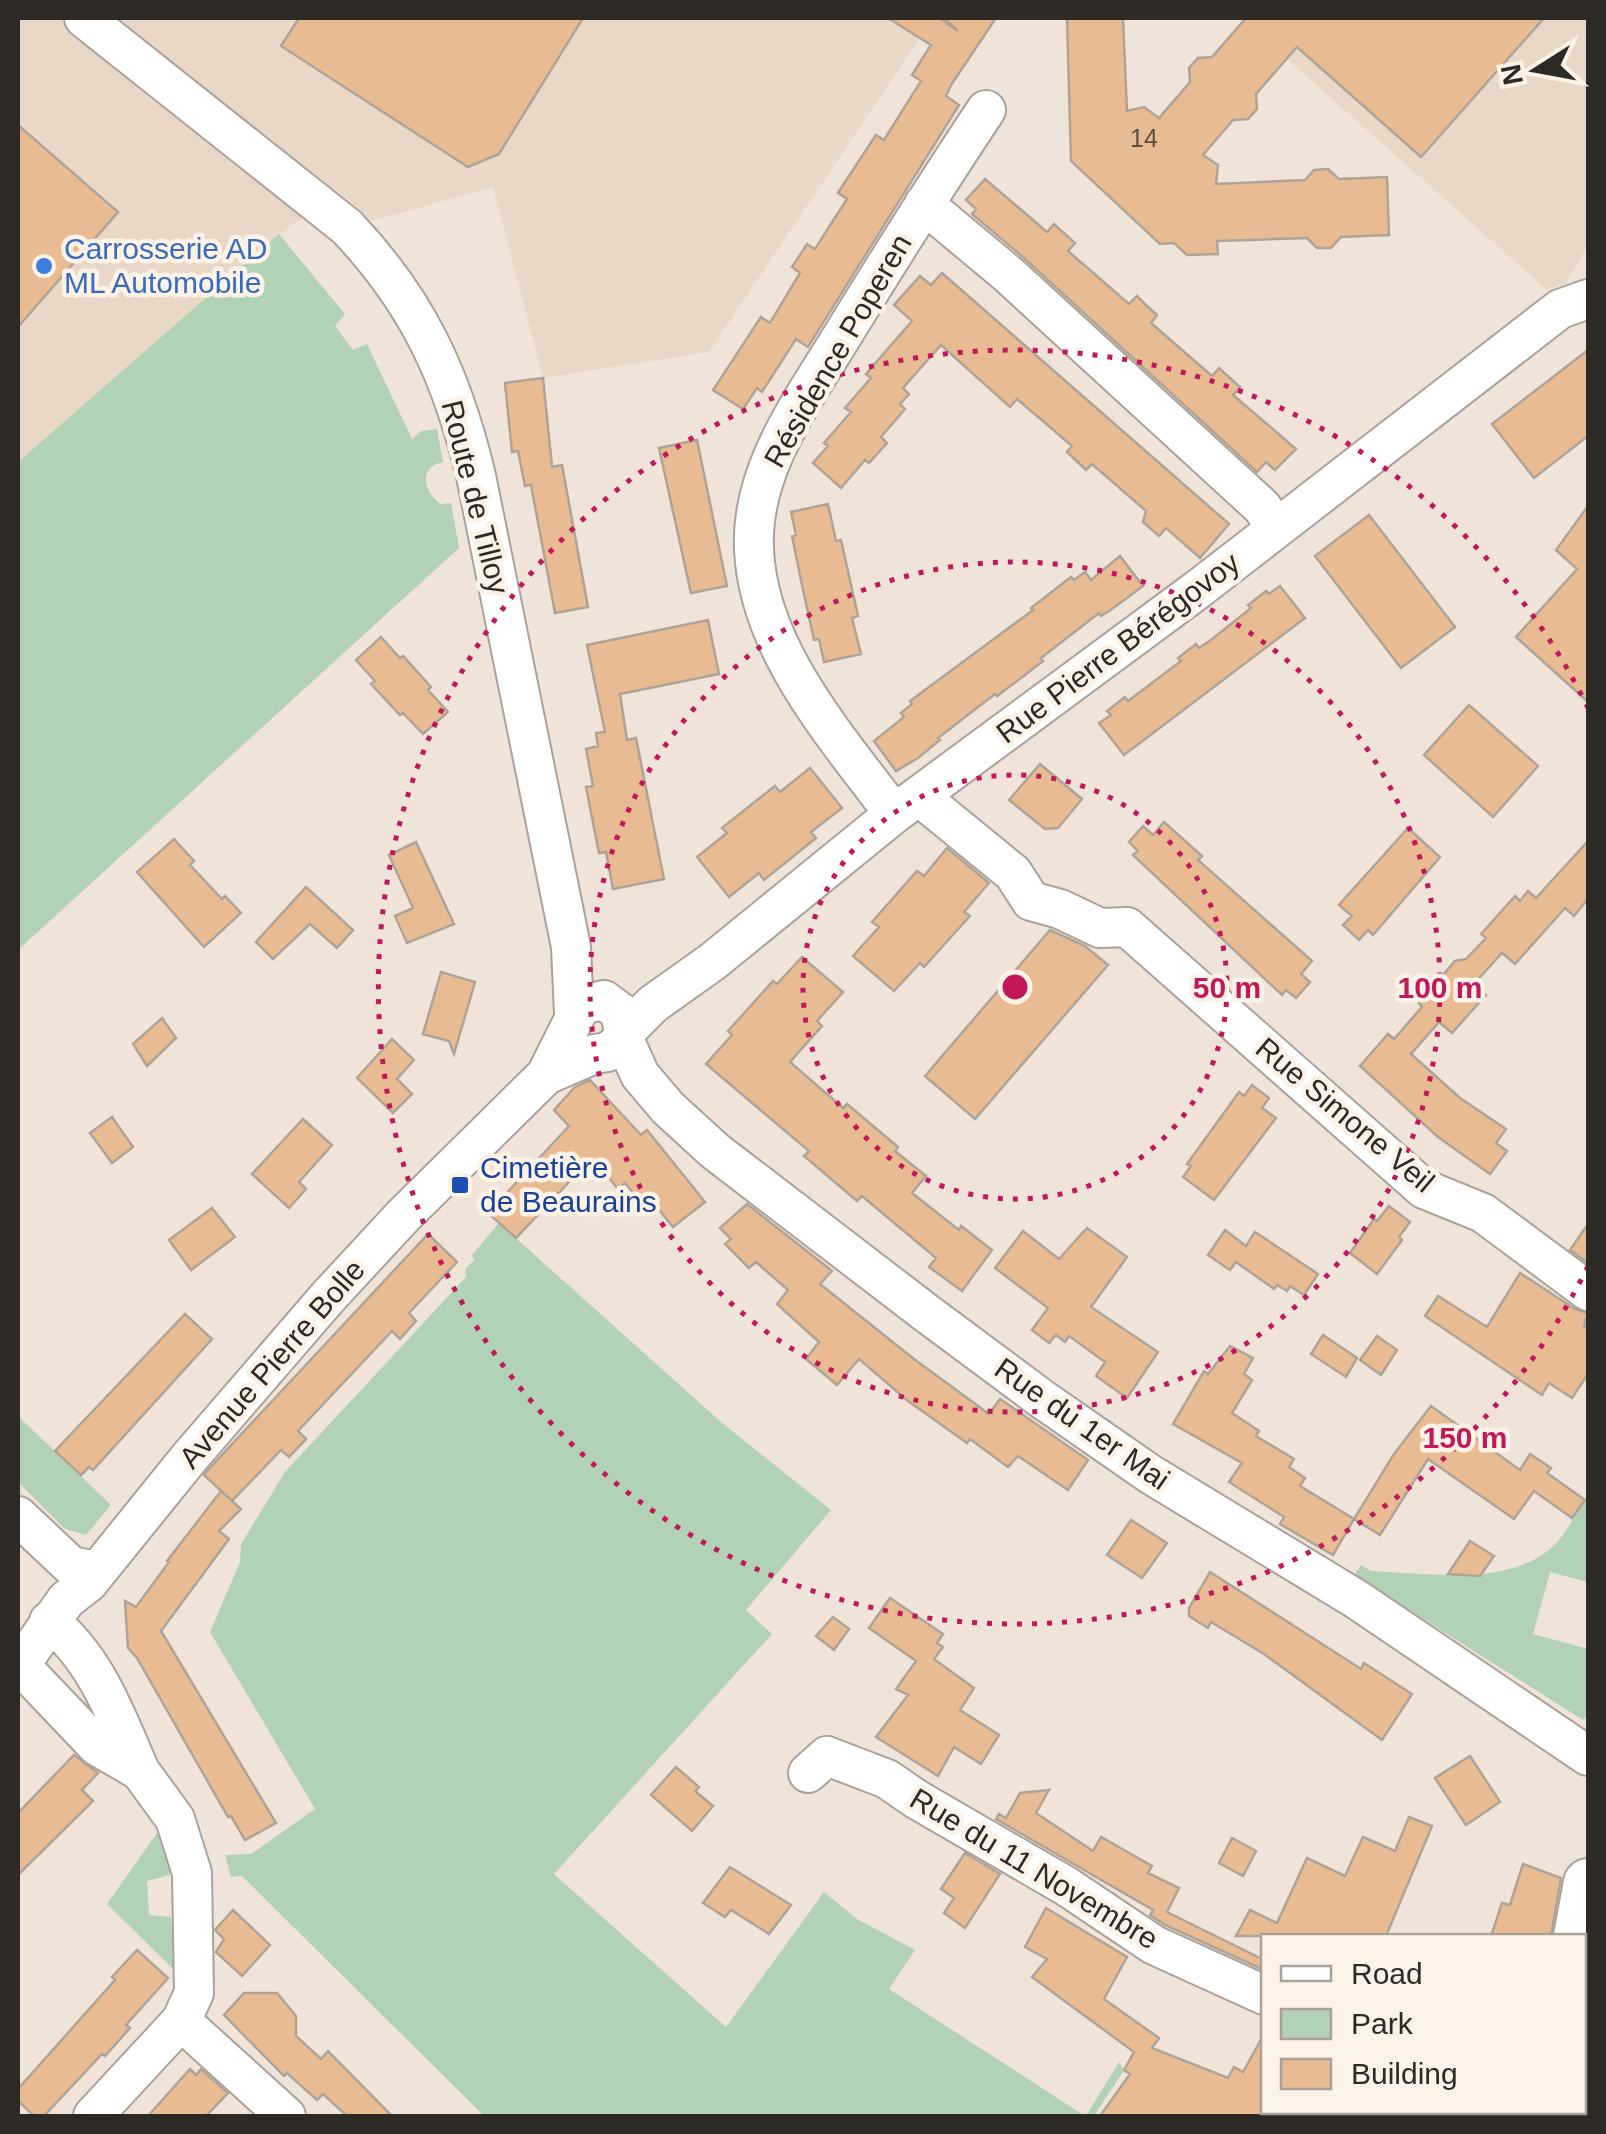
<svg xmlns="http://www.w3.org/2000/svg" width="1606" height="2134" viewBox="0 0 1606 2134" font-family="Arial,sans-serif">
<rect width="100%" height="100%" fill="#f0e4d9"/>
<path fill="#e9d8c8" d="M18,18H933L709,352L543,378L493,187L372,221L336,189L321,205L279,234L18,462Z
M1241,18H1588V245L1566,283L1547,290Z"/>
<path fill="#b1d2b5" d="M279,234L345,314L335,326L353,350L367,344L412,439L421,431L437,429L443,462C417,468 424,491 440,504L451,503L459,548L18,950V462Z
M499,1223L721,1422L831,1510L746,1610L772,1634L554,1874L726,2027L824,1892L857,1919L915,1950L889,1989L1085,2116H484L242,1876L231,1877L225,1855L251,1854L315,1809L210,1632L240,1562L241,1544L285,1472L466,1277L465,1269L474,1260L472,1255Z
M18,1416L111,1505L86,1535L65,1529L18,1482Z
M1585,1500L1588,1503V1582L1550,1572L1533,1634L1588,1649V1716L1583,1720L1379,1591L1352,1579L1361,1565L1371,1571C1429,1573 1517,1589 1559,1540C1569,1528 1576,1513 1585,1500Z
M157,1833L166,1846L170,1875L147,1881L149,1915L171,1917L174,1970L107,1904Z
M1119,2062L1124,2070L1094,2116H1086Z"/>
<path fill="#e8bb92" stroke="#aea398" stroke-width="2.5" d="M299,18H583L499,154L468,167L281,46Z
M888,18H939L958,31L944,18H996L951,85L946,96L959,105L808,347L796,339L762,392L757,388L743,409L713,390L761,317L770,323L800,273L792,267L800,255L807,244L815,249L847,199L838,193L845,182L876,135L884,140L921,81L912,75L931,45Z
M1067,18H1123L1127,111L1144,107L1159,118L1190,82L1189,68L1198,58L1212,57L1246,18H1544L1421,157L1297,47L1256,94L1257,109L1248,119L1233,120L1203,155L1218,165L1216,184L1305,180L1314,170L1328,169L1339,179L1387,177L1389,235L1341,237L1331,248H1317L1307,238L1217,241L1218,254L1187,255L1174,243L1160,244L1071,161Z
M18,125L118,212L18,327Z
M985,179L1047,232L1054,224L1075,243L1068,251L1129,304L1137,296L1147,306L1157,315L1151,323L1212,376L1219,368L1240,387L1233,395L1296,449L1275,470L1266,462L1257,472L1024,258L972,214L976,209L966,200Z
M942,273L1229,524L1200,558L1166,528L1159,536L1143,522L1146,511L1115,484L1092,464L1086,470L1067,452L1072,446L1017,399L1010,407L941,345L903,388L909,394L900,404L905,409L881,437L887,443L869,463L865,460L841,488L813,463L828,446L824,443L851,412L845,408L871,378L866,374L912,321L894,305L920,276L931,285Z
M1588,350V436L1534,478L1492,424Z
M543,378L552,467L562,465L588,607L555,613L531,485L525,486L518,451L512,452L505,383Z
M697,440L727,586L691,593L659,448Z
M828,504L836,541L841,540L858,616L852,618L861,654L824,662L819,639L814,640L802,585L792,536L796,535L791,512Z
M1588,506V702L1516,637L1577,569L1556,550Z
M1369,515L1455,627L1401,668L1315,556Z
M1120,556L1143,586L1112,609L1101,616L1099,613L1041,658L1043,661L1021,678L997,696L995,694L938,738L940,740L918,758L896,771L874,741L904,717L901,713L912,704L910,701L1033,610L1031,608L1071,577L1074,580L1085,572L1091,580Z
M1280,586L1305,618L1124,755L1099,723L1111,715L1107,711L1125,697L1128,701L1181,661L1178,658L1196,644L1199,648L1211,640L1251,608L1248,605L1266,591L1269,594Z
M708,620L719,674L620,694L627,740L636,738L664,879L613,889L606,852L599,853L586,787L593,786L586,749L598,746L596,733L605,732L587,645Z
M381,637L400,658L403,656L431,687L428,690L448,712L423,734L403,713L400,715L371,684L375,681L356,660Z
M1469,705L1538,766L1493,817L1424,755Z
M1040,764L1082,799L1058,828L1045,829L1009,800Z
M810,768L842,808L811,832L816,838L764,880L759,873L729,897L697,857L727,833L722,828L737,816L775,786L780,792Z
M1164,822L1202,856L1198,860L1312,961L1301,974L1310,982L1296,998L1286,990L1282,995L1133,855L1138,851L1129,842L1143,826L1153,835Z
M1408,828L1440,857L1373,935L1368,930L1359,940L1343,925L1352,916L1339,905Z
M174,839L194,861L190,865L222,899L225,896L241,913L204,947L137,872Z
M1588,841V899L1574,916L1565,908L1515,964L1502,953L1473,985L1486,995L1452,1033L1439,1022L1411,1054L1460,1098L1506,1129L1496,1143L1507,1151L1490,1174L1438,1137L1360,1066L1388,1034L1394,1039L1422,1007L1419,1003L1455,961L1466,959L1486,938L1481,934L1515,896L1520,901L1528,891L1536,898Z
M416,842L454,924L407,943L395,916L413,908L389,855Z
M947,848L989,883L964,912L970,916L951,937L924,967L920,963L894,991L853,956L879,927L872,922L917,871L924,876Z
M306,887L353,930L337,948L310,924L273,959L256,942Z
M1050,930L1085,946L1108,965L975,1119L925,1076Z
M802,957L843,992L817,1021L822,1026L790,1062L843,1108L847,1104L898,1147L895,1151L926,1176L912,1193L959,1230L961,1226L992,1250L962,1291L929,1267L936,1258L862,1196L857,1201L837,1184L804,1156L809,1151L706,1064L732,1035L728,1031L773,981L777,984Z
M441,972L475,982L454,1054L449,1041L423,1034Z
M162,1018L176,1038L147,1066L133,1044Z
M392,1039L414,1060L397,1079L412,1094L393,1113L357,1078Z
M590,1080L641,1135L647,1130L705,1202L673,1227L652,1201L644,1207L625,1183L618,1189L601,1168L595,1173L588,1162L516,1238L488,1213L569,1126L554,1110L575,1087Z
M1252,1085L1269,1098L1262,1108L1276,1118L1214,1200L1183,1177L1191,1166L1187,1164L1239,1092L1244,1096Z
M112,1117L133,1147L112,1163L90,1133Z
M303,1119L332,1145L299,1182L306,1189L289,1208L252,1174Z
M747,1204L832,1271L820,1284L914,1359L989,1414L1000,1399L1088,1460L1068,1490L1018,1456L1008,1467L970,1439L967,1443L908,1401L859,1359L837,1385L806,1359L819,1342L777,1304L788,1290L756,1262L749,1268L725,1244L731,1239L720,1228Z
M1389,1206L1410,1222L1399,1237L1402,1240L1377,1274L1350,1253L1374,1219L1377,1221Z
M212,1208L235,1237L191,1270L169,1240Z
M1588,1224V1263L1570,1250Z
M1087,1228L1127,1257L1091,1307L1158,1352L1127,1398L1096,1376L1105,1362L1069,1336L1065,1342L1056,1335L1049,1343L1032,1330L1048,1308L995,1268L1023,1231L1059,1259Z
M1225,1230L1246,1246L1255,1232L1318,1274L1304,1295L1290,1286L1287,1291L1277,1285L1274,1289L1236,1262L1230,1270L1208,1255Z
M428,1234L457,1262L409,1313L416,1321L400,1339L392,1331L298,1431L306,1439L289,1457L281,1450L232,1501L241,1509L219,1531L229,1539L161,1631L276,1823L245,1840L231,1816L228,1817L137,1658L128,1648L125,1601L136,1607L169,1562L167,1561L221,1491L231,1500L204,1475L206,1472Z
M1520,1273L1575,1309L1588,1313L1584,1326L1588,1329V1374L1572,1398L1549,1383L1542,1395L1425,1316L1438,1296L1487,1327Z
M185,1314L212,1339L93,1470L89,1467L81,1475L55,1451Z
M1323,1335L1357,1358L1346,1377L1311,1354Z
M1377,1336L1397,1350L1381,1375L1360,1360Z
M1230,1346L1253,1358L1244,1374L1252,1380L1232,1413L1259,1431L1256,1436L1294,1459L1289,1467L1305,1478L1300,1486L1354,1519L1333,1555L1280,1524L1284,1517L1229,1482L1242,1463L1173,1424L1204,1371L1208,1374Z
M1431,1406L1520,1470L1530,1454L1551,1468L1547,1473L1585,1500L1572,1518L1534,1491L1514,1519L1428,1459L1380,1535L1354,1519L1394,1454Z
M1131,1520L1167,1543L1142,1578L1107,1555Z
M1470,1541L1494,1556L1480,1576L1448,1574Z
M1210,1572L1361,1669L1364,1663L1412,1694L1382,1740L1264,1654L1211,1622L1208,1628L1189,1616V1608Z
M890,1598L943,1634L937,1643L943,1647L934,1659L974,1688L960,1710L999,1735L981,1764L954,1747L938,1776L876,1737L908,1695L896,1689L916,1661L869,1628Z
M833,1617L849,1629L834,1650L816,1636Z
M74,1755L98,1773L82,1790L93,1801L18,1875V1813Z
M1470,1756L1500,1802L1466,1825L1435,1778Z
M676,1767L699,1787L695,1791L713,1806L692,1831L651,1795Z
M1049,1790L1036,1813L1093,1851L1101,1837L1152,1866L1148,1873L1179,1888L1167,1912L1264,1960V1970L1165,1925L1150,1915L1153,1910L996,1819L999,1814L1006,1818L1020,1793Z
M1409,1817L1432,1826L1386,1936H1236L1250,1910L1277,1923L1307,1858L1345,1876L1363,1837L1395,1851Z
M1232,1838L1256,1851L1243,1876L1219,1863Z
M965,1853L1000,1874L965,1928L944,1913L954,1898L941,1889Z
M1523,1864L1561,1878L1551,1936H1491L1502,1903L1510,1905Z
M730,1867L791,1905L769,1934L731,1910L725,1917L703,1903Z
M1046,1908L1127,1957L1104,1999L1159,2038L1152,2048L1228,2078L1234,2067L1243,2072L1264,2034V2116H1100L1130,2074L1124,2070L1134,2052L1032,1977L1047,1959L1025,1947Z
M233,1910L270,1945L242,1976L216,1952L224,1939L215,1930Z
M137,1950L168,1978L126,2025L130,2028L105,2056L102,2054L44,2116H34L18,2101V2089L115,1980L112,1977Z
M244,1993H277L296,2016V2036L321,2059L328,2051L392,2116H347L323,2094L317,2100L287,2073L284,2076L224,2015Z
M190,2069L196,2075L201,2069L228,2093L206,2116H148Z"/>
<g fill="none" stroke-linecap="round" stroke-linejoin="round">
<g stroke="#aca196" stroke-width="42">
<path id="minor" d="M84,18L347,227C418,302 452,376 476,476L571,947L574,1014
M924,204L1009,275L1262,507L1276,528
M920,797L1013,873L1031,901L1060,909L1100,928L1127,927L1424,1189L1483,1213L1588,1291
M894,814C837,737 758,650 754,549C750,467 807,395 847,328C892,255 938,182 986,110
M624,1033L653,1004L712,962L894,814L1197,590L1560,309L1588,299
M623,1037L640,1075L668,1108L715,1151L925,1312L1042,1399L1150,1474L1356,1599L1588,1756
M18,1516L71,1566L96,1571
M49,1621C96,1658 117,1718 140,1771
M20,1665L97,1746L140,1771L175,1819L192,1873L194,1993L181,2021L93,2116
M18,1668L66,1600L88,1583L189,1458L328,1297L403,1216L546,1075L581,1005L604,1000L620,1012L624,1033L619,1043L608,1052L594,1054L546,1075
M808,1773L827,1756L887,1779L916,1799L1066,1886L1154,1945L1264,1995
M181,2021L286,2116"/>
</g>
<g stroke="#aca196" stroke-width="52">
<path id="major" d="M1578,1936L1588,1883
M1530,2116L1532,2112"/>
</g>
<use href="#minor" stroke="#fff" stroke-width="38"/>
<use href="#major" stroke="#fff" stroke-width="48"/>
</g>
<g fill="none" stroke="#c2185b" stroke-width="5" stroke-dasharray="5 10">
<circle cx="1015" cy="987" r="212"/>
<circle cx="1015" cy="987" r="425"/>
<path d="M1588 1266A637 637 0 1 1 1588 708"/>
</g>
<circle fill="#3f7fe0" stroke="#fdf2e6" stroke-width="4" cx="44" cy="266" r="10"/>
<rect fill="#1a4fb4" stroke="#fdf2e6" stroke-width="4" x="450" y="1175" width="20" height="20" rx="5"/>
<g text-anchor="middle" stroke-width="9" stroke-linejoin="round" paint-order="stroke">
<g font-size="25" fill="#5c4e40">
<text x="1144" y="147">14</text>
</g>
<g font-size="30" fill="#366cbe" stroke="#fdf2e6" text-anchor="start">
<text x="64" y="259">Carrosserie AD<tspan x="64" dy="34">ML Automobile</tspan></text>
</g>
<g font-size="30" fill="#2d2925" stroke="#fdf2e6">
<text transform="translate(838 351) rotate(-60)" y="10">Résidence Poperen</text>
<text transform="translate(475 497) rotate(76)" y="10">Route de Tilloy</text>
<text transform="translate(1118 648) rotate(-37)" y="10">Rue Pierre Bérégovoy</text>
<text transform="translate(1345 1115) rotate(40)" y="10">Rue Simone Veil</text>
<text transform="translate(272 1364) rotate(-49)" y="10">Avenue Pierre Bolle</text>
<text transform="translate(1082 1424) rotate(35)" y="10">Rue du 1er Mai</text>
<text transform="translate(1034 1869) rotate(31)" y="10">Rue du 11 Novembre</text>
</g>
<g font-size="30" fill="#164399" stroke="#fdf2e6" text-anchor="start">
<text x="480" y="1178">Cimetière<tspan x="480" dy="34">de Beaurains</tspan></text>
</g>
</g>
<circle cx="1015" cy="987" r="15" fill="#c2185b" stroke="#fdf2e6" stroke-width="5"/>
<g font-size="30" text-anchor="middle" font-weight="bold" fill="#c2185b" stroke="#fdf2e6" stroke-width="9" stroke-linejoin="round" paint-order="stroke">
<text x="1227" y="998">50 m</text>
<text x="1440" y="998">100 m</text>
<text x="1465" y="1448">150 m</text>
</g>
<rect width="1606" height="2134" fill="none" stroke="#2d2925" stroke-width="40"/>
<rect x="1261" y="1934" width="325" height="180" fill="#fdf2e6" stroke="#aaa299" stroke-width="2.5"/>
<rect x="1281" y="1966" width="50" height="15" fill="#ffffff" stroke="#aaa299" stroke-width="2.5"/>
<text x="1351" y="1984" font-size="30" fill="#2d2925">Road</text>
<rect x="1281" y="2009" width="50" height="30" fill="#b1d2b5" stroke="#aaa299" stroke-width="2.5"/>
<text x="1351" y="2034" font-size="30" fill="#2d2925">Park</text>
<rect x="1281" y="2059" width="50" height="30" fill="#e8bb92" stroke="#aaa299" stroke-width="2.5"/>
<text x="1351" y="2084" font-size="30" fill="#2d2925">Building</text>
<g transform="translate(1536 70) rotate(259)" stroke="#fdf2e6" stroke-width="8" paint-order="stroke">
<path d="M0-8L18 38L0 25L-18 38Z" fill="#2d2925"/>
<text y="-15" font-size="28" font-weight="bold" text-anchor="middle" fill="#2d2925">N</text>
</g>
</svg>
